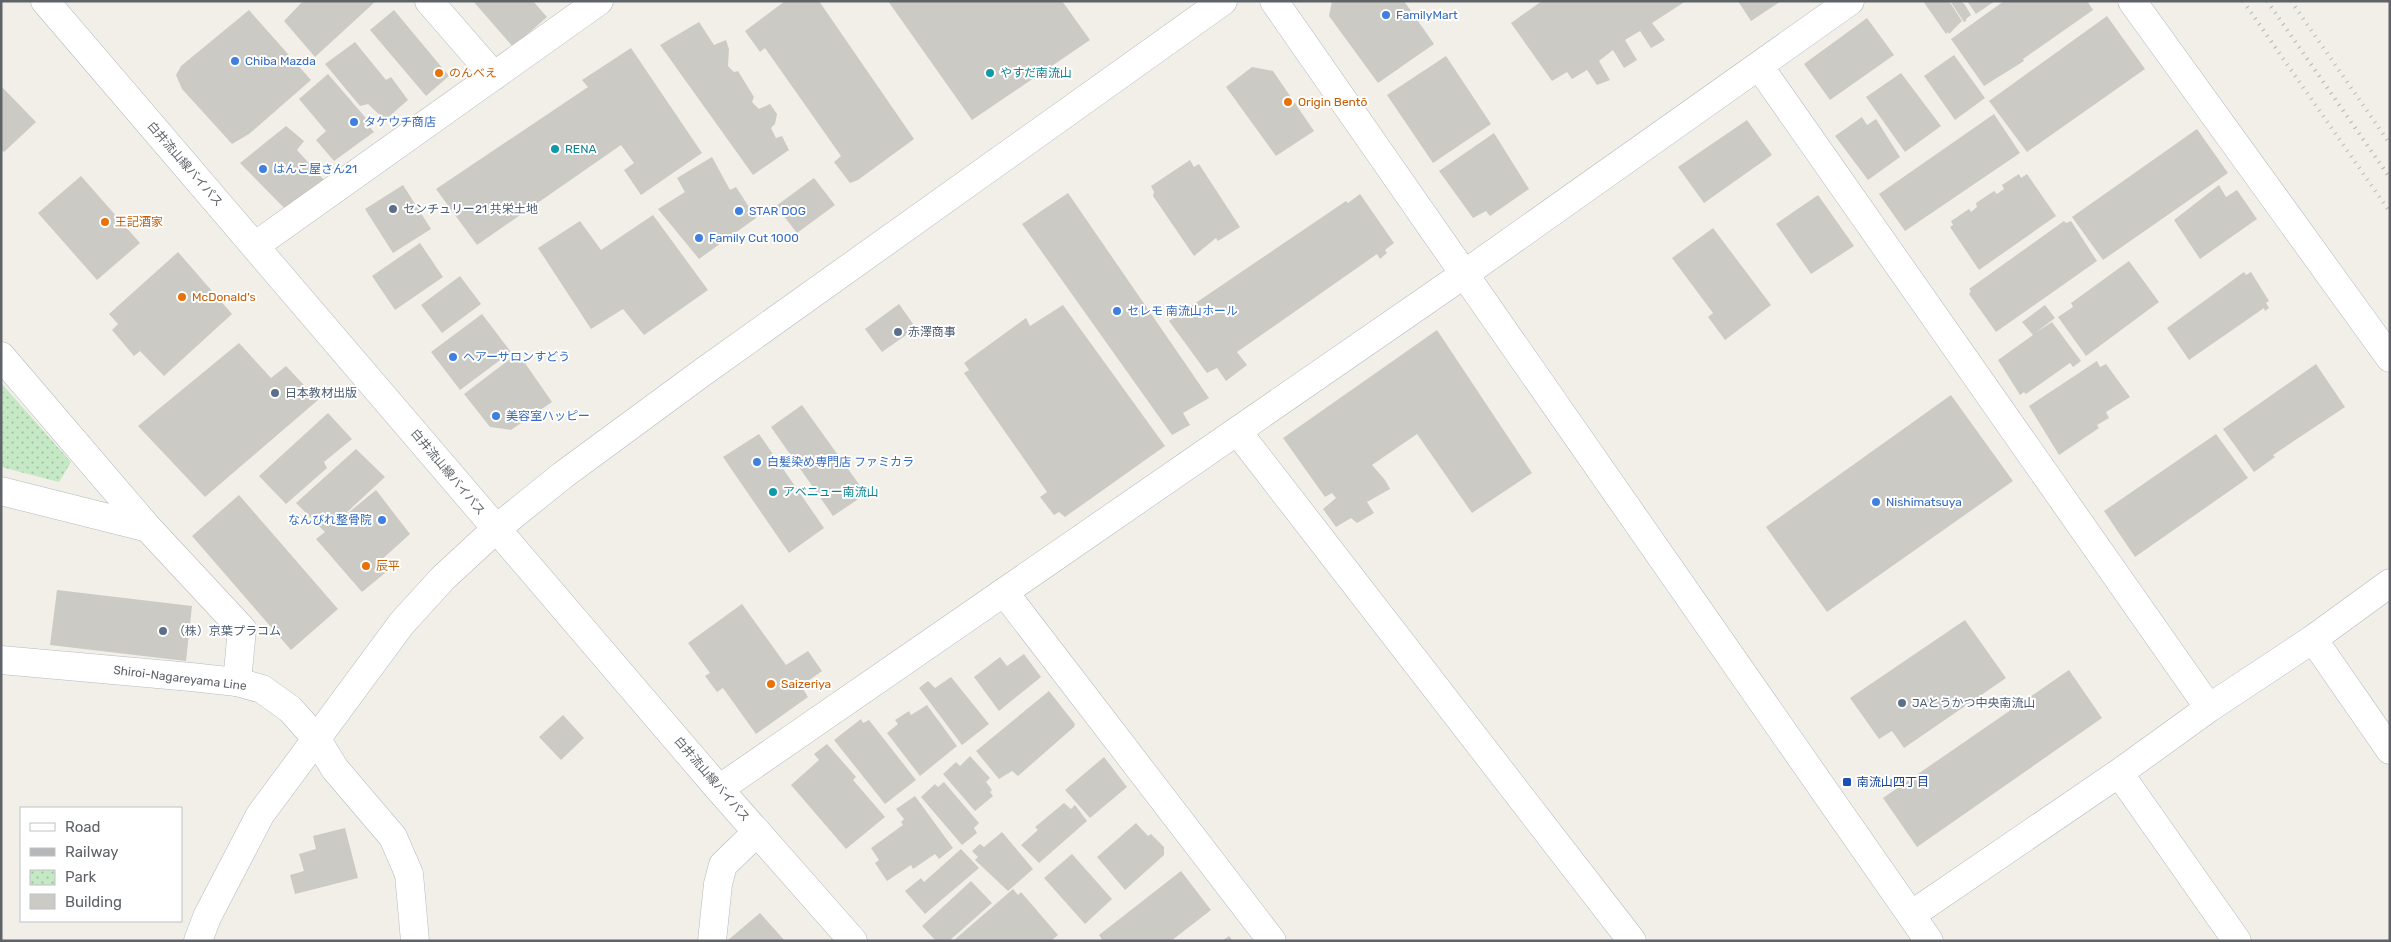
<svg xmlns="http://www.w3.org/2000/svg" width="2391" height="942" viewBox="0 0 2391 942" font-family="Rubik,'Noto Sans JP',sans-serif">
<defs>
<pattern id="park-dots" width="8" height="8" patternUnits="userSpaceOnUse" patternTransform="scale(1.25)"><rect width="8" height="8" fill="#c5e8c5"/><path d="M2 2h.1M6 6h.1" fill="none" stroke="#a3c0a4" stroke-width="1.8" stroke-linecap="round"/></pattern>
</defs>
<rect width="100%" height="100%" fill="#f1efe8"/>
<path fill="url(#park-dots)" d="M1,383L71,462L59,482L1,467Z"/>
<path fill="#cccac5" d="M303,1H376L315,57L284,21Z
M473,1H533L547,17L513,47Z
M785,1H819L914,139L858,180L850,183L834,162L841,156L765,48L760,52L745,31Z
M888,1H1062L1090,40L972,120Z
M1332,1H1404L1434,44L1378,83L1329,16Z
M1542,1H1686L1652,23L1665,40L1651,48L1640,31L1625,40L1637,60L1624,68L1613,50L1599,61L1610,80L1597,85L1587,70L1572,79L1567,72L1552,81L1511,23Z
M1738,1H1781L1751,21Z
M1923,1H1949L1962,21L1949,34L1948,32L1946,34Z
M1950,1H1961L1965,5L1971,15L1966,19V21L1964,22Z
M1967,1H1995L1976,14Z
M2004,1H2087L2093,10L2023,59L2024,61L1984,86L1951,39Z
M249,10L311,80L249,134L232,144L182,89L176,75L181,66Z
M394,10L449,76L426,96L370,30Z
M2107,16L2145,69L2027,152L1989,101Z
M1867,18L1894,55L1830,100L1804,64Z
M699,22L714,45L726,40L729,49L728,66L734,72L738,71L754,97L752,102L759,109L770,104L777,114L775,124L771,128L776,138L782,136L789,150L753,175L660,45Z
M355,42L386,80L391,77L408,100L385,120L368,104L360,106L325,64Z
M631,48L702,153L641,195L624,170L634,163L621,145L477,245L436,189L588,87L582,80Z
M1954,55L1985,98L1955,120L1924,76Z
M1446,56L1491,124L1433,163L1387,95Z
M1252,67L1273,71L1314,131L1276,156L1226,87Z
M1901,73L1941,126L1905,152L1866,97Z
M328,74L371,124L369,126L374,132L334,161L316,140L326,131L299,99Z
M1,86L36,122L4,152L1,149Z
M1994,114L2020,153L1905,231L1879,194Z
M1862,117L1867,125L1876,119L1900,157L1868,180L1835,136Z
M1747,120L1772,155L1704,203L1678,167Z
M286,126L304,141L297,150L325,181L288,212L240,163Z
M2197,129L2228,173L2103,260L2072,217Z
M1494,133L1529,189L1490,216L1486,211L1473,218L1439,171Z
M712,157L730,190L736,187L756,218L699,259L658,209L685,192L677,178Z
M1190,160L1194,167L1199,164L1240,227L1218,241L1216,238L1194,256L1153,196L1154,192L1151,186Z
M2019,174L2021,178L2027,174L2056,216L1979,270L1950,227L1953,225L1951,221L1969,209L1971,212L1977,207L1976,203L1994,191L1997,194L2004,189L2002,185Z
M81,176L140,243L97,280L38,213Z
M814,178L835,205L797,233L776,206Z
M403,185L431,229L393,253L365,209Z
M2219,185L2226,197L2237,190L2257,219L2200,259L2174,220Z
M1068,193L1209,398L1183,413L1190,425L1172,435L1022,224Z
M1360,194L1394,243L1385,250L1387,253L1380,259L1377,254L1237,352L1247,365L1226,381L1217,368L1207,373L1169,321L1346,201L1348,203Z
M1818,195L1854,246L1811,274L1776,224Z
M653,215L708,290L644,335L623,309L591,329L538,248L580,221L601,250Z
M2064,221L2066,223L2071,221L2097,261L1996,332L1969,294L1971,291L1969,289Z
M1713,228L1771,305L1725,340L1708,317L1713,313L1672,258Z
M420,243L443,277L395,310L372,276Z
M178,252L232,314L164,376L140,351L134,356L112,330L118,324L109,314Z
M2129,261L2159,302L2086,356L2058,317L2073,307L2071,303Z
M2244,272L2246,275L2251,272L2269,301L2266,303L2269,308L2265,311L2264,308L2189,360L2167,328Z
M460,276L481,304L442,333L421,305Z
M899,304L916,328L882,352L865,329Z
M1063,305L1165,446L1065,517L1059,512L1054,515L1040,497L1047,492L964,373L969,370L964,363L1026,318L1030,326Z
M2045,305L2055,318L2035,333L2052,322L2081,361L2073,367L2070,363L2026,394L2024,392L2020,395L1998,360L2033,335L2022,322Z
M482,314L511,352L460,390L431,352Z
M1437,330L1532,473L1472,513L1417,434L1372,465L1385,480L1390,489L1367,502L1374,513L1357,523L1351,518L1336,527L1323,509L1336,498L1332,493L1325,497L1283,438Z
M239,343L271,378L286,366L318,400L205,497L138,426Z
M518,353L552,402L511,430L490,427L464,394Z
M2097,361L2100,367L2106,364L2130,397L2106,412L2109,418L2097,425L2099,428L2059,455L2029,406Z
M2316,364L2345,407L2273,455L2275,457L2254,472L2223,429Z
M1951,395L2013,481L1827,612L1766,527Z
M802,405L866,494L833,516L771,427Z
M328,413L352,439L324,462L327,468L286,504L259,476Z
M759,434L824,528L789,553L723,457Z
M2216,434L2248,478L2135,557L2104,511Z
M356,449L385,477L331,527L376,490L410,534L378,563L385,573L362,592L316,539L325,532L296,503Z
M239,495L338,609L291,650L192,536Z
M57,590L192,606L186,661L50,645Z
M742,604L786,665L808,651L822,671L801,686L808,697L756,734L723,688L717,692L705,676L710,673L688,643Z
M1965,620L2006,678L1904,748L1892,731L1879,739L1850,698Z
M1024,654L1041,677L999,711L974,677L1000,657L1007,666Z
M2069,670L2102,718L1917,847L1883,798Z
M951,677L989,724L962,745L919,688L928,681L935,688Z
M1049,691L1075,724L1074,727L1018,776L1012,771L999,779L976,751Z
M927,705L957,746L920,776L887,733L898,724L895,720L909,711L911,715Z
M563,715L584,738L561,760L539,737Z
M861,719L863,723L869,720L916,780L885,804L834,740Z
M827,744L856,777L853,780L885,817L846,849L791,785L819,760L814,754Z
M970,756L990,778L986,782L992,790L990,792L993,796L975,811L943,774L956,762L960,766Z
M1104,757L1127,787L1090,818L1065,790Z
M944,782L979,823L974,828L977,833L962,845L921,797L935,784L938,787Z
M915,796L953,848L939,859L935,854L913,869L911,865L887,881L875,863L879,860L871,848L903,825L901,822L904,819L896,809Z
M1064,803L1071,809L1075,805L1087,821L1039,863L1021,845L1038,830L1035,827Z
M1136,823L1148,836L1151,834L1164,847V855L1125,890L1097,857Z
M345,828L358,878L295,894L290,875L304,871L299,854L316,849L313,836Z
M1002,832L1033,869L1008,891L975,860L978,857L972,851L980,844L984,847Z
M961,849L979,868L925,914L905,891L921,878L924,882Z
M1072,854L1112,899L1085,924L1044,878Z
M1181,871L1211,910L1171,941H1103L1099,935Z
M971,881L992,903L949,941H936L922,926Z
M1013,889L1018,895L1021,892L1058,935L1051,941H953Z
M760,913L785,941H727Z
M1229,936L1233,941H1222Z"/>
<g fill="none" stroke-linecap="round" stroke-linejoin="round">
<g stroke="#b5b8bc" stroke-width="29">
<path id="minor" d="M429,1L494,76
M2132,1L2390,358
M1759,66L2209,708
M256,245L599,1
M1,356L148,528L242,629L237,682
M1237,431L1632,941
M1,491L148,528
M1004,592L1272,941
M2313,639L2390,750
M2119,773L2237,941
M1911,915L2119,773L2209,708L2313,639L2390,583
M712,941L718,884L723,865L757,832"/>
</g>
<g stroke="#b5b8bc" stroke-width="29">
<path id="tertiary" d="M45,1L719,789L853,941
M1274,1L1929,941
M719,789L1463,275L1850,1
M198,941L207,917L260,815L402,623L443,578L496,529L563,475L703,372L1223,1"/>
</g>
<g stroke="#b6babf" stroke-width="29">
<path id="secondary" d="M1,660L191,677L237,682L262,689L290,709L316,738L335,769L393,837L409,874L415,941"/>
</g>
<use href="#minor" stroke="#fff" stroke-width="28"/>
<use href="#tertiary" stroke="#fff" stroke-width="28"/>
<use href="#secondary" stroke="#fff" stroke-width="28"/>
<path stroke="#b6b7b8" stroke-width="4" stroke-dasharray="1 6" stroke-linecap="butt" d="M2243,1L2390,212
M2267,1L2390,178
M2291,1L2390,144"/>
</g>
<g fill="#3f7fe0" stroke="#fff" stroke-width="2">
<circle cx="1386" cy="15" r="5"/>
<circle cx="235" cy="61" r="5"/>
<circle cx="354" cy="122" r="5"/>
<circle cx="263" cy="169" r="5"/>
<circle cx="739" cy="211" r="5"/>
<circle cx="699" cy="238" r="5"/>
<circle cx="1117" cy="311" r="5"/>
<circle cx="453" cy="357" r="5"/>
<circle cx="496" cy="416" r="5"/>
<circle cx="757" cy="462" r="5"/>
<circle cx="1876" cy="502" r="5"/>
<circle cx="382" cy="520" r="5"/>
</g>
<g fill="#e8710a" stroke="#fff" stroke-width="2">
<circle cx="439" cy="73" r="5"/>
<circle cx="1288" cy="102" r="5"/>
<circle cx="105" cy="222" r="5"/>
<circle cx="182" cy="297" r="5"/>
<circle cx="366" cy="566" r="5"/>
<circle cx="771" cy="684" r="5"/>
</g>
<g fill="#0f9aa8" stroke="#fff" stroke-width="2">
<circle cx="990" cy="73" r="5"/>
<circle cx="555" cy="149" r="5"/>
<circle cx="773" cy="492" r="5"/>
</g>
<g fill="#5c6f8a" stroke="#fff" stroke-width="2">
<circle cx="393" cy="209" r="5"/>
<circle cx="898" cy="332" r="5"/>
<circle cx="275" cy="393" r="5"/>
<circle cx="163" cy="631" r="5"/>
<circle cx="1902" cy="703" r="5"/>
</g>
<rect fill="#1a4fb4" stroke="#fff" stroke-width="2" x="1842" y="777" width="10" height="10" rx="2.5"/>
<g text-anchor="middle" stroke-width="4" stroke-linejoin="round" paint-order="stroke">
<g font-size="12" fill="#366cbe" stroke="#fff" text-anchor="start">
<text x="1396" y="19">FamilyMart</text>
<text x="245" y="65">Chiba Mazda</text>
<text x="364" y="126">タケウチ商店</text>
<text x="273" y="173">はんこ屋さん21</text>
<text x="749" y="215">STAR DOG</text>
<text x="709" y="242">Family Cut 1000</text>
<text x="1127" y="315">セレモ 南流山ホール</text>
<text x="463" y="361">ヘアーサロンすどう</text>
<text x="506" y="420">美容室ハッピー</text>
<text x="767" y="466">白髪染め専門店 ファミカラ</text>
<text x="1886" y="506">Nishimatsuya</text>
<text x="372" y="524" text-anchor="end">なんびれ整骨院</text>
</g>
<g font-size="12" fill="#c56008" stroke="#fff" text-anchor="start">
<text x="449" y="77">のんべえ</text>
<text x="1298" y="106">Origin Bentō</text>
<text x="115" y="226">王記酒家</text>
<text x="192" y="301">McDonald's</text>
<text x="376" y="570">辰平</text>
<text x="781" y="688">Saizeriya</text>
</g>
<g font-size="12" fill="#0d838f" stroke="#fff" text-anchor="start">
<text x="1000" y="77">やすだ南流山</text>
<text x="565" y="153">RENA</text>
<text x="783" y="496">アベニュー南流山</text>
</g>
<g font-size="12" fill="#5f6368" stroke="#fff">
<text transform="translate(185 164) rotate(49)" y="4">白井流山線バイパス</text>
<text transform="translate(448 472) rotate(50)" y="4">白井流山線バイパス</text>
<text transform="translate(180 678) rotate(7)" y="4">Shiroi-Nagareyama Line</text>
<text transform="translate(712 779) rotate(49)" y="4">白井流山線バイパス</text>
</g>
<g font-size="12" fill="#4e5e75" stroke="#fff" text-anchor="start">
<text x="403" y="213">センチュリー21 共栄土地</text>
<text x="908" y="336">赤澤商事</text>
<text x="285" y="397">日本教材出版</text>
<text x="173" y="635">（株）京葉プラコム</text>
<text x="1912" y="707">JAとうかつ中央南流山</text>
</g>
<g font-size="12" fill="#164399" stroke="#fff" text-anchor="start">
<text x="1857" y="786">南流山四丁目</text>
</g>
</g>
<rect width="2391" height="942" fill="none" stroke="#5f6368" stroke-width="5"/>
<rect x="20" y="807" width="162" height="115" fill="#ffffff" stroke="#bfc1c3"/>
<rect x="30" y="823" width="25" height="8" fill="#ffffff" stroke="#bfc1c3"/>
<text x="65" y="832" font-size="15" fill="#5f6368">Road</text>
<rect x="30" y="848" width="25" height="8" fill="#b6b7b8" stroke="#bfc1c3"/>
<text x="65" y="857" font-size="15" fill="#5f6368">Railway</text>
<rect x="30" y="870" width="25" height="15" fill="url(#park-dots)" stroke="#bfc1c3"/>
<text x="65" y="882" font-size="15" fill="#5f6368">Park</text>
<rect x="30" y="894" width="25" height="15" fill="#cccac5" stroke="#bfc1c3"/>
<text x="65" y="907" font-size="15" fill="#5f6368">Building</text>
</svg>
